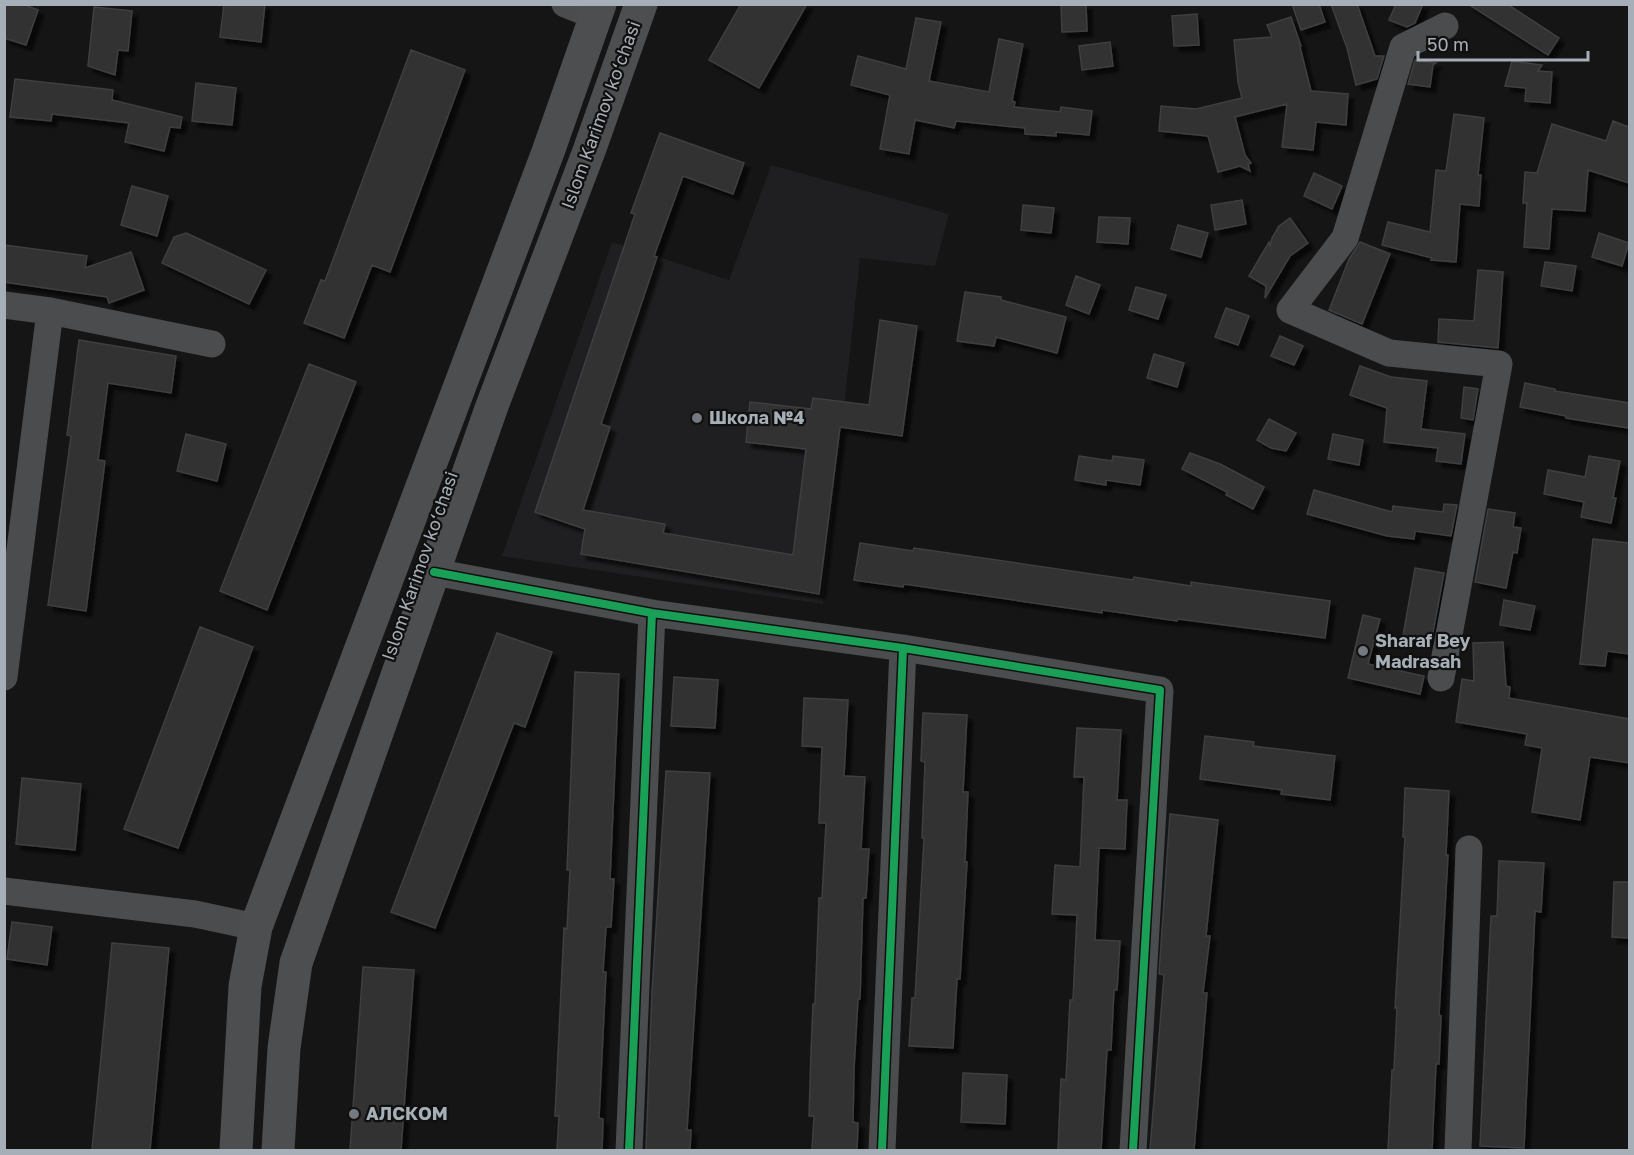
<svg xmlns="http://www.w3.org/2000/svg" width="1634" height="1155" viewBox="0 0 1634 1155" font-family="'Golos Text',sans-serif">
<defs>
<filter id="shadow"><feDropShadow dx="5.5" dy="5.5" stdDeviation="1.5" flood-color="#0009"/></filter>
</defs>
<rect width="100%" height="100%" fill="#151516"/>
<path fill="#1f1f21" d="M771,165L949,214L935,266L860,258L823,604L502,556L612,242L729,280Z"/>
<path fill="#303031" stroke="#3e4042" stroke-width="1.5" filter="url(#shadow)" d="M4,4H22L38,10L26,45L4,38Z
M224,4H265L261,42L220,37Z
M741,4H807L759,88L709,60Z
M1061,4H1086L1087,31L1062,32Z
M1292,4H1319L1325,22L1301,30Z
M1331,4H1357L1375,56H1384L1377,79L1356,85L1347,48Z
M1396,4H1423L1415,23L1407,27L1389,20Z
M1468,4H1507L1559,38L1548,55Z
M94,7L132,11L128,51L118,50L115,75L88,66Z
M1197,14L1199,45L1174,46L1172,16Z
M1291,17L1301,46L1300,47L1311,91L1348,94L1346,125L1316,122L1313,150L1282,147L1287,104L1235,117L1245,155L1251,163L1248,164L1250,171L1240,166L1218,172L1208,136L1159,131L1161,106L1196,109L1242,98L1238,82L1234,40L1272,37L1267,25Z
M916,18L941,22L929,81L989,92L999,39L1023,44L1012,101L1015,102L1014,107L1060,112L1061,107L1092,111L1089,135L1056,132V136L1025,134V128L956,121L954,128L915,120L909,154L880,149L890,95L851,85L858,56L906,69Z
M1110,42L1113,66L1082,70L1079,46Z
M411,50L465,70L390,272L372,265L344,338L304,323L321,280L325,281Z
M1415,60L1436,63L1433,65L1430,87L1408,84Z
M1512,61L1542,65L1538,71L1552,72L1550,103L1525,101L1526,88L1505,86Z
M15,79L113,90L112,100L182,117L180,128L170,127L164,151L125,142L129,123L52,114L51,121L10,117Z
M196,83L236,88L232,125L192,121Z
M1454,114L1484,118L1478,175H1481L1479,206L1460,204L1456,262L1431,260L1432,258L1382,245L1388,222L1430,232L1436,170L1446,171Z
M1613,121L1629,127V183L1588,170L1585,211L1552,209L1549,249L1524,247L1527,203H1523L1525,172L1537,173L1552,124L1606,141Z
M660,133L744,163L733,194L683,176L654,256L657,257L601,424L610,427L583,510L665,524L663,533L793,555L806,449L746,442L750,402L811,409L813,398L869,405L880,320L917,326L902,436L840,427L819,594L581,554L585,529L535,512L635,214L631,213Z
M1314,173L1342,186L1332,209L1304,196Z
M132,186L168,196L157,236L121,225Z
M1242,200L1246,224L1215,230L1211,205Z
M1023,205L1054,208L1051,233L1021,230Z
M1099,217L1130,218L1128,244L1097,242Z
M1290,218L1308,243L1290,256L1265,298L1266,286L1249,276L1269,242L1270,247L1272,238L1279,226Z
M1178,225L1208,233L1201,257L1171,249Z
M186,233L266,270L249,304L162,263L174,237Z
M1599,233L1629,243L1622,266L1592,257Z
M1360,242L1390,254L1362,324L1329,310L1349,259Z
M4,245L87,256L85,268L131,252L144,290L109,303L107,297L4,282Z
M1545,262L1576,266L1572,291L1541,286Z
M1478,270L1503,272L1498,348L1438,342L1439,319L1474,321Z
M1076,276L1100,285L1089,314L1066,305Z
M1136,287L1166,295L1158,319L1129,310Z
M965,292L1001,297V300L1066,317L1057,353L996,337L994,346L957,341Z
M1226,308L1249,316L1238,345L1215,337Z
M1280,336L1303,346L1294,365L1271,356Z
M79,340L176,356L171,393L108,383L98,460L105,461L86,611L48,605L71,436L67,435Z
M1154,354L1184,363L1177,387L1147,378Z
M309,364L356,382L267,610L220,591Z
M1360,366L1391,377L1427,381L1421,429L1465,434L1461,464L1436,461L1438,448L1384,442L1387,408L1350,395Z
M1525,383L1555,389V391L1629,403V428L1566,418V416L1520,407Z
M1464,387L1478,389L1473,420L1461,418Z
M1269,419L1296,433L1286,451L1271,448L1257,440Z
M186,434L226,444L217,481L177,471Z
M1333,434L1363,440L1359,465L1328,459Z
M1190,453L1220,464L1264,487L1253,509L1226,495L1227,492L1182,469Z
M1079,456L1112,461L1113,456L1144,460L1140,485L1106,480V485L1075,480Z
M1589,456L1620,461L1613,498H1616L1611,523L1581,517L1584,502L1544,494L1548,470L1585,477Z
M1314,490L1392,512L1393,506L1443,512L1444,504L1457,505L1451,536L1415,531L1414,539L1387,536L1307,514Z
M1488,509L1515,513L1513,527L1521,528L1517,553L1513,552L1506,588L1475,582Z
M1593,539L1629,543V654L1607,651L1605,666L1580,664Z
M860,543L913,551L914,548L1133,580L1134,577L1191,586V582L1330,601L1325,638L1178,619L1177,621L1102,610V613L904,584L903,587L854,580Z
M1415,568L1444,573L1431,643L1403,636Z
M1504,600L1535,606L1530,630L1500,625Z
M1363,615L1380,619L1368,664L1424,676L1420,694L1348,678Z
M200,627L253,647L178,848L124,829Z
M497,633L552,652L525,727L514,723L435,928L391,912Z
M1503,642L1506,686L1510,687L1509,698L1629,719V763L1590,757L1580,820L1532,812L1542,748L1525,745L1527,734L1456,722L1462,679L1474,681L1473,643Z
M575,672L619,674L610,879H614L611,927H606L603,972H606L599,1118L603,1119L602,1150H557L559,1116H555L564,928L567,929L570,870H567Z
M674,677L718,680L715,728L671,726Z
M804,698L848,700L844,776L865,777L861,849H869L866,898H863L860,999H858L854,1069L853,1122L858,1123L857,1150H812L814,1116H809L811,1052L813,1004H815L819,898H822L826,823H819L822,747L802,746Z
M923,713L967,715L963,792H968L965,862H967L960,979H957L953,1048L909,1046L912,998H915L924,838H922L925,762L921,761Z
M1077,728L1121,730L1117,800H1127L1125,849L1099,848L1095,940L1120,941L1117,990H1114L1111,1050H1107L1101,1150H1058L1061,1079L1066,1080L1070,1000H1073L1077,915L1052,914L1055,865L1080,867L1084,777H1074Z
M1205,736L1254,742L1253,746L1335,756L1330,800L1281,794L1282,790L1200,779Z
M666,771L710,773L687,1130H691L690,1150H646L652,991Z
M22,778L81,784L75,850L16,844Z
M1405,788L1449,791L1446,855H1448L1439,1015L1441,1016L1439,1064H1436L1432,1150H1388L1392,1070H1394L1397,1008H1395L1405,837H1403Z
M1170,814L1218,820L1206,936H1210L1203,993H1207L1194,1150H1150L1164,975L1159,974Z
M1499,861L1544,863L1541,912L1535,911L1524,1148L1480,1146L1491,916H1497Z
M1614,882H1629V938L1612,937Z
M12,922L52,927L47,965L7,959Z
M112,943L169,948L150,1150H92Z
M363,967L414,970L401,1150H350Z
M963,1073L1007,1075L1005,1124L961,1122Z"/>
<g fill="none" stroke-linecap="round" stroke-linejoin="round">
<path stroke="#4a4c4e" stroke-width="27" d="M565,4L595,16
M4,305L50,311L212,344
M434,572L652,613L903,648L1160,690L1133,1150
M4,677L50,311
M1441,678L1499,364L1389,353L1290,310L1345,238L1403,47L1445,26
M4,891L195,914L256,927
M629,1150L652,613
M882,1150L903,648
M1458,1150L1469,849"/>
<path stroke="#4c4e50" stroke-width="33" d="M236,1150L245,986L256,927L548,152L600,4
M278,1150L284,1048L296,963L492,406L589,151L641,4"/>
<g stroke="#101011" stroke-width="11">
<path id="cycleway" d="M434,572L652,613L903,648L1160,690L1133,1150
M629,1150L652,613
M882,1150L903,648"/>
</g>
<use href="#cycleway" stroke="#1a9f57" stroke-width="8"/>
</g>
<g fill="#73797f" stroke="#101011" stroke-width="2">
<circle cx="697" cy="418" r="6"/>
<circle cx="1363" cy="651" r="6"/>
<circle cx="354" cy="1114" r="6"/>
</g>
<g text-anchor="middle" stroke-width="4.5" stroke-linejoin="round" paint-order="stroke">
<g font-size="18" fill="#a6afb7" stroke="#101011">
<text transform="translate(601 115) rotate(-70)" y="6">Islom Karimov ko‘chasi</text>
<text transform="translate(420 566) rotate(-71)" y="6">Islom Karimov ko‘chasi</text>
</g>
<g font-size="18" font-weight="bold" fill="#a6afb7" stroke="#101011" text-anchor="start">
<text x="709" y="424">Школа №4</text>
<text x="1375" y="647">Sharaf Bey<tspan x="1375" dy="21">Madrasah</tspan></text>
<text x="366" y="1120">АЛСКОМ</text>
</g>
</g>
<rect width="1634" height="1155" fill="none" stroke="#a6afb7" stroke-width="12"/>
<path d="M1418 51v9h170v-9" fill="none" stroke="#a6afb7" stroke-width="3"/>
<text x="1427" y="51" font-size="18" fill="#a6afb7" stroke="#101011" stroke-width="4.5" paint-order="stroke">50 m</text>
</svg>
